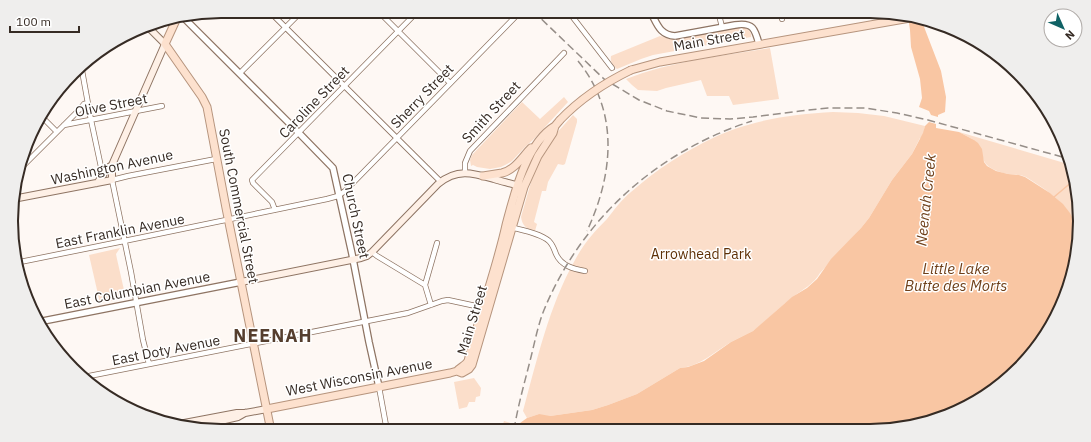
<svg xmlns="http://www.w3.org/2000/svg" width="1091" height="442" viewBox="0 0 1091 442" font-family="'IBM Plex Sans',sans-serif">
<rect width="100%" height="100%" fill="#fef8f4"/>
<path fill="#fbdeca" d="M742,27C747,28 752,31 751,37L653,55L641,59L617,69C613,65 610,62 611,56L660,36L667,38L676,39Z
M770,48L779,99L733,105L729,96H707L701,80L666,88L657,91L638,90L632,85L626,79C672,61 721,56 770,48Z
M564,97L568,102L534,139L525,147L512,161L507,164L501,167L490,169L477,167L473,165L471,166L470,160L472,155L522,102L540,119Z
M833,112L858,113L884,116L925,126L924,131L974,140L959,132L1068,164L1080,207L1077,226C1067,203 1047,190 1026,177C1020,174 1014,175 1008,174C999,172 985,168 983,158L920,138L912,154L892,180L869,218L861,228L820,273C814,284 803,289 793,297C779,307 767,321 753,331C746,335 738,338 731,342C714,352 701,366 680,368L637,394L608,405L592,410L550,416L548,430L539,414L527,418L523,411C537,360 549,306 575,260C584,243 594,232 607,219C614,210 622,199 631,192C656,170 685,151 715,137C720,135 726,132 732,130C764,118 799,114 833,112Z
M573,115L577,119V122L565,164L563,165L558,164L548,182L546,191H542L534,222L537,224L535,231C527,230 522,225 521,217L531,182L541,155L554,136Z
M120,248L116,254L117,259L124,290L129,297L100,303L89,255Z
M22,268L27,275L29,287H28V292H27L18,269Z
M474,378L481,388L480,396L476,397L475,402H469L467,407L459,409L454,382Z
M504,421L524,427V430H501Z"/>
<path fill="#f9c6a3" d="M908,17L921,19L941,71L946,97L945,112L938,115V117L931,115L929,111L919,107L922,98L920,79L911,47L910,30Z
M929,122L936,124V128L959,132L974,140L978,143L982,149L984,162L987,166L996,171L1008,174L1019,175L1025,177L1050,193L1063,204L1070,213L1077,226L1069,288L1044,338L1008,379L951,415L898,429L524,430V427L521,426L520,423L527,418L539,414L550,416L592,410L608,405L637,394L680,368L688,367L704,361L731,342L753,331L792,297L807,288L817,279L831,259L861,228L869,218L892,180L912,154L923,133L925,126Z"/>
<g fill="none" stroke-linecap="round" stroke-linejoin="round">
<path stroke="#f9c6a3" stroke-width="1.5" d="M1054,197L1073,181"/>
<g stroke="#8e7463" stroke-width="6">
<path id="minor" d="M269,11L441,182
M378,11L450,83
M568,11L612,68
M718,11L722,27
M780,11L782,19
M81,65L91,120L101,167
M240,73L302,11
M40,115L57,132
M64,125L162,106
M21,168L80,109L84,104L88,103
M465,173V163L470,151L564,53
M275,210L272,202L253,183L252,180L418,11
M510,227C521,230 540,233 549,241C553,245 554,249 556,254C561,266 574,269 585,271
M372,252L377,256L425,285L431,305
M15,263L124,241L327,199L338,196L345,191L521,11
M425,285L437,243
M149,364L143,340L131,272L112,180L128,176L216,159
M84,377L408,313L442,301L448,300L485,308
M379,387L387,431"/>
</g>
<g stroke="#8e7463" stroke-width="8">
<path id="tertiary" d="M650,11C657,23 659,35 675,36L735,25C753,22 755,29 759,44
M183,17L296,130L333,168L352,254L369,342L379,387
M38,322L241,282"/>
</g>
<g stroke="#8e7463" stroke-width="8">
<path id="secondary" d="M97,183C102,178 105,169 112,165
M13,199L112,180V165L165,44L147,26
M241,282L361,258L367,256L372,252L438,184C457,168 473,173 494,179C504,182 513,184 522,187
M179,424L237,413H245L267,409
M194,427L238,417L245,413"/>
</g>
<g stroke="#b6947d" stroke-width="9">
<path id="primary" d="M177,18L165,44L202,97L207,107L226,208L271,431
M152,23H162L169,20
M631,70L660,62L910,18
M483,176C489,175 496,174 502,173C515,170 522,157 531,148
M457,371C460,367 465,366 468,361C476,329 486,298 495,267C499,253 503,239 506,225C514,195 526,143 555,126
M267,409L379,387L450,373L457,371L462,373L469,369L472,365L524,187L538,156L553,133L555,126L560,120"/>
</g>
<use href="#minor" stroke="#fff" stroke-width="4.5"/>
<use href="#tertiary" stroke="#fff" stroke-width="5.5"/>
<use href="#secondary" stroke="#fef0e6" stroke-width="6"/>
<use href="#primary" stroke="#fde1ce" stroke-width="7"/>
<path stroke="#968e88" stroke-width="1.5" stroke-dasharray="8 4" stroke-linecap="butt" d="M533,11L604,79L639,100L667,111L701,118L730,119L753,117L800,111L828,108H865L897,113L928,120L1066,158
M578,61C620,112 613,175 587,231
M514,430C518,405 525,381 531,357C535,341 538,325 544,310C582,218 658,151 752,121"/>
<g stroke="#b6947d" stroke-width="9" stroke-linecap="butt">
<path id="primary-bridge" d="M560,120C581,98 604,83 631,70"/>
</g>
<use href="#primary-bridge" stroke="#fde1ce" stroke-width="7"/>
</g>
<g text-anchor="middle" stroke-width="3" stroke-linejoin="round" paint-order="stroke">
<g font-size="14" fill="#362b24" stroke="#fff">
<text transform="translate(709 40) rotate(-10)" y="5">Main Street</text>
<text transform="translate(422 96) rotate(-46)" y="5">Sherry Street</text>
<text transform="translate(314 102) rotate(-46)" y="5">Caroline Street</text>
<text transform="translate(111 105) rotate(-11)" y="5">Olive Street</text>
<text transform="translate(491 112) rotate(-47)" y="5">Smith Street</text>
<text transform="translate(112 167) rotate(-12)" y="5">Washington Avenue</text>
<text transform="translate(239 206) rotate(79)" y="5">South Commercial Street</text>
<text transform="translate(356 216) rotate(78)" y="5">Church Street</text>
<text transform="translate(120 231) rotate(-11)" y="5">East Franklin Avenue</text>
<text transform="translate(137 290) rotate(-11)" y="5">East Columbian Avenue</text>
<text transform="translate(472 320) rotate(-73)" y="5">Main Street</text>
<text transform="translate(166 350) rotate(-11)" y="5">East Doty Avenue</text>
<text transform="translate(359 377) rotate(-11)" y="5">West Wisconsin Avenue</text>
</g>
<g font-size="14" fill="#5e3006" stroke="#fff">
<text x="701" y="259">Arrowhead Park</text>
</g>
<g font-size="15" font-style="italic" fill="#6f401a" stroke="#fff">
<text transform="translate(926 200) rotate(-84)" y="5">Neenah Creek</text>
<text x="956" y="274">Little Lake<tspan x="956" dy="17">Butte des Morts</tspan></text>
</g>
<g font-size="18" font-weight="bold" letter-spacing="1" fill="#553e2e" stroke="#fff">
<text x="273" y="342">NEENAH</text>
</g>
</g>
<path d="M0 0H1091V442H0ZM221 18H870A203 203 0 0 1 1073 221V221A203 203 0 0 1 870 424H221A203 203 0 0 1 18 221V221A203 203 0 0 1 221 18Z" fill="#efeeed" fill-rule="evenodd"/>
<path fill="none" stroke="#362b24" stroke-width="2" d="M221 18H870A203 203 0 0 1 1073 221V221A203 203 0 0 1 870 424H221A203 203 0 0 1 18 221V221A203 203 0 0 1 221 18Z"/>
<g transform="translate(1063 28) rotate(135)"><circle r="19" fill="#ffffff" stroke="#afaaa7"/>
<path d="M0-3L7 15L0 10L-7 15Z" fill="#106265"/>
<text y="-6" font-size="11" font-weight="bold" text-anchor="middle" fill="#362b24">N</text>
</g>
<path d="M10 26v6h69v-6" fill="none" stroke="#362b24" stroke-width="2"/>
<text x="16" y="26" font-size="12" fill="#362b24" stroke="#ffffff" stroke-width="3" paint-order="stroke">100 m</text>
</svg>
